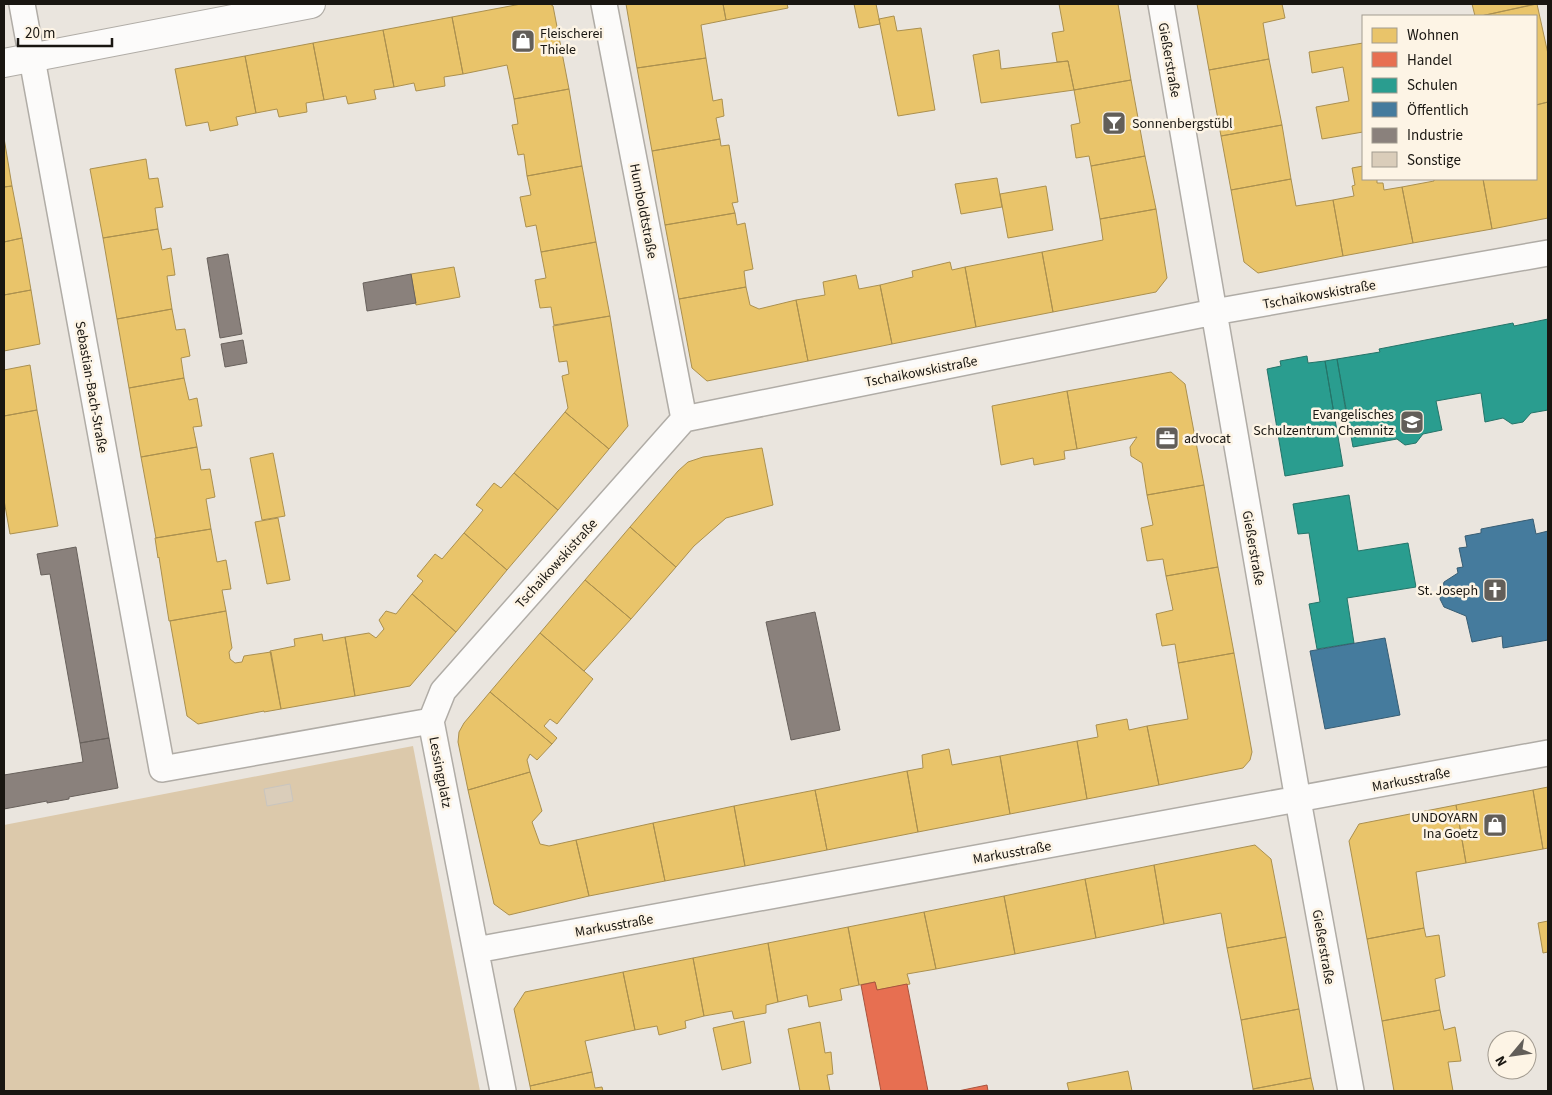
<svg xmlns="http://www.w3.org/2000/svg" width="1552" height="1095" viewBox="0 0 1552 1095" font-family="'Source Sans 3',sans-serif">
<rect width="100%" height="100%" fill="#eae5de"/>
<path fill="#dcc9ab" d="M413,746L480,1091H4V825Z"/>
<path fill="#e9c46a" stroke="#ab904f" d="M521,4H550L553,6L569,89L514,99L507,65L463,74L452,17Z
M626,4H723L726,20L701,25L706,58L637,68Z
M723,4H787L788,8L726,20Z
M854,4H876L880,24L859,28Z
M1059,4H1118L1131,80L1074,90L1068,61L1057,62L1052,33L1064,31Z
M1197,4H1282L1285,18L1263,23L1269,59L1209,70Z
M1472,4H1535L1481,16H1475Z
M1537,4L1548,54V102L1536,105V16H1481Z
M894,16L897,31L921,28L935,110L898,116L879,19Z
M452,17L463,74L444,77L445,86L416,91L414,83L394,87L383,30Z
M383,30L394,87L374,90L376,99L348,104L346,96L324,100L313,43Z
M313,43L324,100L306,103L307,112L279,117L277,109L256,113L245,56Z
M1363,43V132L1322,139L1316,107L1349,101L1343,67L1312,73L1309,52Z
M999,50L1001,69L1068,61L1074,90L981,103L973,55Z
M245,56L256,113L236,117L238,125L210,131L208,122L186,126L175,69Z
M706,58L713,101L722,99L724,116L716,118L720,139L652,151L637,68Z
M1269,59L1282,125L1221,136L1209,70Z
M1131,80L1145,156L1091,166L1089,156L1076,158L1071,125L1080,123L1074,90Z
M569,89L582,166L527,176L524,154L518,155L512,125L518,124L514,99Z
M1548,102V218L1492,229L1483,179H1536V105Z
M1282,125L1291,179L1231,190L1221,136Z
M4,138L12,186L4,187Z
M720,139L721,146L729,145L738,202L732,203L735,213L665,225L652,151Z
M1145,156L1156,209L1100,219L1091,166Z
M146,159L149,179L158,178L163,207L155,208L158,229L103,238L90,169Z
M582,166L596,242L541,252L536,225L526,227L520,197L531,195L527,176Z
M1363,166V179H1377V183H1383L1384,190L1402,187L1413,243L1343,256L1333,200L1354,196L1352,186L1355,185L1352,168Z
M997,178L1002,207L961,214L955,184Z
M1291,179L1296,206L1333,200L1343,256L1258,273L1244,262L1231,190Z
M1434,179H1483L1492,229L1413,243L1402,187L1434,181Z
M12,186L22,238L4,242V187Z
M1046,186L1053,230L1008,238L1000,194Z
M1156,209L1167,278L1156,292L1053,312L1042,252L1103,240L1100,219Z
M735,213L737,225L745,223L753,269L744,271L746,287L679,299L665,225Z
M158,229L162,250L171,248L175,275L167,276L172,309L117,319L103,238Z
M22,238L31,290L4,295V242Z
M596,242L610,316L554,325L551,307L540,308L535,280L546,278L541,252Z
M1042,252L1053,312L976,327L965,267Z
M950,262L952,270L965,267L976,327L892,344L880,285L913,277L912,271Z
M454,267L460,297L416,305L411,274Z
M856,275L859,289L880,285L892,344L808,361L796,300L825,295L823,282Z
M746,287L750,305L759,309L796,300L808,361L707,381L692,368L679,299Z
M31,290L40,344L4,351V295Z
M172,309L176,330L185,329L190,356L181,358L184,378L129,388L117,319Z
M610,316L628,426L609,449L565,412L568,408L562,376L569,374L567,361L559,362L553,326Z
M30,365L37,410L4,416V370Z
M1171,372L1185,384L1204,485L1147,495L1142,463L1131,456L1130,447L1137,437L1077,449L1067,391Z
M184,378L189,400L197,398L202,426L193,427L197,447L141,457L129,388Z
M1067,391L1077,449L1064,451L1065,459L1034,465L1033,458L1001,465L992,406Z
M37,410L58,526L10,534L4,500V416Z
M565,412L609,449L558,510L514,473Z
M197,447L201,470L210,469L215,497L206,499L211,529L156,538L141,457Z
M762,448L773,505L726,518L694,546L676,567L630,527L678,471L688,462L703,457Z
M273,453L285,516L262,520L250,458Z
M514,473L558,510L507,570L464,533L483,510L476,505L494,483L501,488Z
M1204,485L1218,567L1166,576L1163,559L1147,561L1141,528L1153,525L1147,495Z
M278,518L290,580L267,584L255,522Z
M630,527L676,567L631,619L585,580Z
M211,529L217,562L226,560L231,589L222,590L226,611L169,621L159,557L158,558L155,538Z
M464,533L507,570L456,632L412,594L423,581L417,576L435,554L442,559Z
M1218,567L1234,653L1178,663L1175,644L1162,646L1156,614L1173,610L1166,576Z
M585,580L631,619L584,671L540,633Z
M412,594L456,632L410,686L355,696L345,637L369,633L376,638L384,629L379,620L386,611L396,614Z
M226,611L232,648L229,652L230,659L235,663L242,662L244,656L271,652L281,709L264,712V711L198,724L187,716L170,621Z
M540,633L593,679L557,724L550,719L544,726L557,738L552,744L490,692Z
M322,634L323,641L345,637L355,696L281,709L270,651L295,646L294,639Z
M1234,653L1252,752L1250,760L1243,768L1159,785L1147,726L1188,719L1178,663Z
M490,692L552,744L537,760L530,754L527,760L530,772L468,790L458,742L459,732L464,723Z
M1127,719L1129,730L1147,726L1159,785L1087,799L1077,741L1098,737L1096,725Z
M1077,741L1087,799L1010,814L1000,756Z
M949,749L952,765L1000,756L1010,814L918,832L907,771L923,768L922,755Z
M907,771L918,832L827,850L815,790Z
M530,772L542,811L532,822L540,844L549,846L576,840L589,896L509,915L494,904L468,790Z
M1548,787V848L1543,849L1533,790Z
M815,790L827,850L745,866L734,806Z
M1533,790L1543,849L1466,863L1456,805Z
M1456,805L1466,863L1416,872L1424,928L1367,939L1349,841L1359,824Z
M734,806L745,866L665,881L653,823Z
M653,823L665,881L589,896L576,840Z
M1255,845L1271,859L1286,937L1227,948L1221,913L1164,924L1154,865Z
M1154,865L1164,924L1096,938L1085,879Z
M1085,879L1096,938L1015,954L1004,896Z
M1004,896L1015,954L936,969L924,912Z
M924,912L936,969L907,974L910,984L877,990L875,982L859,985L848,927Z
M1548,921V952L1543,953L1538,923Z
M848,927L859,985L840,989L842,1000L809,1007L807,995L778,1002L768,943Z
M1424,928L1426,937L1439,935L1445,976L1435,979L1440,1010L1382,1021L1367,939Z
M1286,937L1299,1009L1241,1020L1227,948Z
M768,943L778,1002L766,1005V1013L734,1019L732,1011L704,1016L693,958Z
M693,958L704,1016L685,1021L686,1028L659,1035L657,1026L635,1030L623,972Z
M623,972L635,1030L585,1041L592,1072L530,1086L514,1009L525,992Z
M1299,1009L1311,1078L1253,1089L1241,1020Z
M1440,1010L1444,1030L1455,1027L1461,1061L1448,1062L1453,1091H1394L1382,1021Z
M744,1021L751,1063L722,1070L713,1028Z
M820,1022L825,1053L831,1052L833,1074L827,1075L830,1091H800L788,1029Z
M1128,1071L1132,1091H1069L1067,1083Z
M592,1072L595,1088L602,1087L603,1091H531L530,1086Z
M1311,1078L1314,1091H1253V1089Z"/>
<path fill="#e76f51" stroke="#a9543e" d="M875,982L877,990L907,984L928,1091H881L861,985Z
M987,1085L988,1091H958Z"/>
<path fill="#2a9d8f" stroke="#257469" d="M1548,319V410L1531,413L1523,422L1512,424L1503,418L1485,422L1481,393L1436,401L1442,430L1423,434L1416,443L1405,445L1397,439L1353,447L1337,359L1380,352L1379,349L1513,323L1514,326Z
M1307,356L1308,363L1325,361L1343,466L1285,476L1267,369L1281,366L1280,361Z
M1337,359L1346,412L1334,414L1325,361Z
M1349,495L1358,551L1408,543L1416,587L1347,598L1354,643L1317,649L1309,604L1320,602L1309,533L1298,534L1293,504Z"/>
<path fill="#457b9d" stroke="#385d73" d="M1533,519L1536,534L1548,531V640L1503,648L1502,636L1472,642L1466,616L1444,607L1440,599L1444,582L1458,573L1457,568L1463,567L1459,548L1467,547L1465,536L1481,533V529Z
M1385,638L1400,715L1325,729L1310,651Z"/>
<path fill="#8a817c" stroke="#68615c" d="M228,254L242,334L220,338L207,258Z
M411,274L416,303L367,311L363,283Z
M243,340L247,363L225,367L221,344Z
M76,547L109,738L80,743L50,574L41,575L37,554Z
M815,612L840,730L791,740L766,622Z
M109,738L118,788L69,797V799L47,803V801L4,809V775L83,762L80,743Z"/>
<path fill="#dacdba" stroke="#c9c5bf" d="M290,784L293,801L267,806L264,789Z"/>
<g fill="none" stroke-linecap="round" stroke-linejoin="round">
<g stroke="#b0aca6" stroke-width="28">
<path id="minor" d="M22,4L162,769L431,721
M604,4L684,419
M1161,4L1298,800L1351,1091
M431,721L443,691L684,419L1214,312L1548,253
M431,721L503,1091
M476,950L1548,753"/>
</g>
<g stroke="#b0aca6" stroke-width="30">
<path id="tertiary" d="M4,63L311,4"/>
</g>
<use href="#minor" stroke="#fcfbfa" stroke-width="25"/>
<use href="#tertiary" stroke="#fcfbfa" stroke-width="28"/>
</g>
<defs>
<g id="shop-square" transform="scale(1.25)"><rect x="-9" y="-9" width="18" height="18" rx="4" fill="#625e59" stroke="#fdf4e5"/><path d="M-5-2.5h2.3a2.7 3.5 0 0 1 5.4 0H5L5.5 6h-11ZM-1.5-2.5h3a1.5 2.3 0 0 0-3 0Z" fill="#fff"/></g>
<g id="bar-square" transform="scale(1.25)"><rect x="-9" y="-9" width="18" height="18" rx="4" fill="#625e59" stroke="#fdf4e5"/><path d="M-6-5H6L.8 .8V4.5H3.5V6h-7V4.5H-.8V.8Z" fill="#fff"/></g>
<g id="school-square" transform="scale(1.25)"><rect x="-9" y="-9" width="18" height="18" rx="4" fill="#625e59" stroke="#fdf4e5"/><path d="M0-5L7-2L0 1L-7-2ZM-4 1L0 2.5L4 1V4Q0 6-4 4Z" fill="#fff"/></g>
<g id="office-square" transform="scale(1.25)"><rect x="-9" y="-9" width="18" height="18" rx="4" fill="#625e59" stroke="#fdf4e5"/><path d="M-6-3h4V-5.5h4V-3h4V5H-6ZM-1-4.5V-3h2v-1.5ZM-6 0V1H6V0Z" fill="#fff"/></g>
<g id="church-square" transform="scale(1.25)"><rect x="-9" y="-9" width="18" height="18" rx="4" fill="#625e59" stroke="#fdf4e5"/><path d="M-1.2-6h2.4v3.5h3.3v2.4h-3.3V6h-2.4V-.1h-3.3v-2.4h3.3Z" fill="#fff"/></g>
</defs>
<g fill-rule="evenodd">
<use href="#shop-square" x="523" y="41"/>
<use href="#bar-square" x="1114" y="123"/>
<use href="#school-square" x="1412" y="422"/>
<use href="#office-square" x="1167" y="438"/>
<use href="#church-square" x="1495" y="590"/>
<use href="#shop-square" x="1495" y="825"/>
</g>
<g text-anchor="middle" stroke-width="5" stroke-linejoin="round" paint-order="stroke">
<g font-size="14" fill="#191611" stroke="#fdf4e5" text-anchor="start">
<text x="540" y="38">Fleischerei<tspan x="540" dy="16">Thiele</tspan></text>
<text x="1132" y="128">Sonnenbergstübl</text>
<text x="1394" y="419" text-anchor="end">Evangelisches<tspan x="1394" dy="16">Schulzentrum Chemnitz</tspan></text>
<text x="1184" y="443">advocat</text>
<text x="1478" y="595" text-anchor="end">St. Joseph</text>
<text x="1478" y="822" text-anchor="end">UNDOYARN<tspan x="1478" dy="16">Ina Goetz</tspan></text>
</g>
<g font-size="14" fill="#191611" stroke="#fdf4e5">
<text transform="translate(1170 60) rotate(80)" y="5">Gießerstraße</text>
<text transform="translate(644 211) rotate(79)" y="5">Humboldtstraße</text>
<text transform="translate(1319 294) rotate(-10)" y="5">Tschaikowskistraße</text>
<text transform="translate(921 371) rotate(-11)" y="5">Tschaikowskistraße</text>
<text transform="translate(92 387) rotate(80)" y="5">Sebastian-Bach-Straße</text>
<text transform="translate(1254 548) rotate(80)" y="5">Gießerstraße</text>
<text transform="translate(556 563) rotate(-48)" y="5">Tschaikowskistraße</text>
<text transform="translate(441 772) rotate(79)" y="5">Lessingplatz</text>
<text transform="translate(1411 779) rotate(-11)" y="5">Markusstraße</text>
<text transform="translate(1012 852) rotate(-10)" y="5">Markusstraße</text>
<text transform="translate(614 925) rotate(-10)" y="5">Markusstraße</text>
<text transform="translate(1324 947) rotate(80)" y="5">Gießerstraße</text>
</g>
</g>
<rect width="1552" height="1095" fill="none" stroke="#191611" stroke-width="10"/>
<rect x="1362" y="15" width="175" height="165" fill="#fdf4e5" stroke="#a29b90"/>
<rect x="1372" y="28" width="25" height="15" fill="#e9c46a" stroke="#a29b90"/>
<text x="1407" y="40" font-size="15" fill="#191611">Wohnen</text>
<rect x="1372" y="52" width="25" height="15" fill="#e76f51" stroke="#a29b90"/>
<text x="1407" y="65" font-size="15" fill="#191611">Handel</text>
<rect x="1372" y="78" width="25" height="15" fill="#2a9d8f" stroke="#a29b90"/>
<text x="1407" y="90" font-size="15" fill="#191611">Schulen</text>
<rect x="1372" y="102" width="25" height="15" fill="#457b9d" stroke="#a29b90"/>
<text x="1407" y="115" font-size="15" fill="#191611">Öffentlich</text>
<rect x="1372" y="128" width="25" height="15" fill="#8a817c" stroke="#a29b90"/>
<text x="1407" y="140" font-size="15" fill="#191611">Industrie</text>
<rect x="1372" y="152" width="25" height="15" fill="#dacdba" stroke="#a29b90"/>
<text x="1407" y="165" font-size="15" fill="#191611">Sonstige</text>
<g transform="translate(1512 1055) rotate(241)"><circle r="24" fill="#fdf4e5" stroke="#a29b90"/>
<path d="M0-4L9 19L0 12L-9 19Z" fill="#625e59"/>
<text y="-8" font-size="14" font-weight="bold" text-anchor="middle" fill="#191611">N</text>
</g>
<path d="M18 38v8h94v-8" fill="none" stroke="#191611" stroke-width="2.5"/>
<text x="25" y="38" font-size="15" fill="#191611" stroke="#fdf4e5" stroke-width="4" paint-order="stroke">20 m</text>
</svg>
